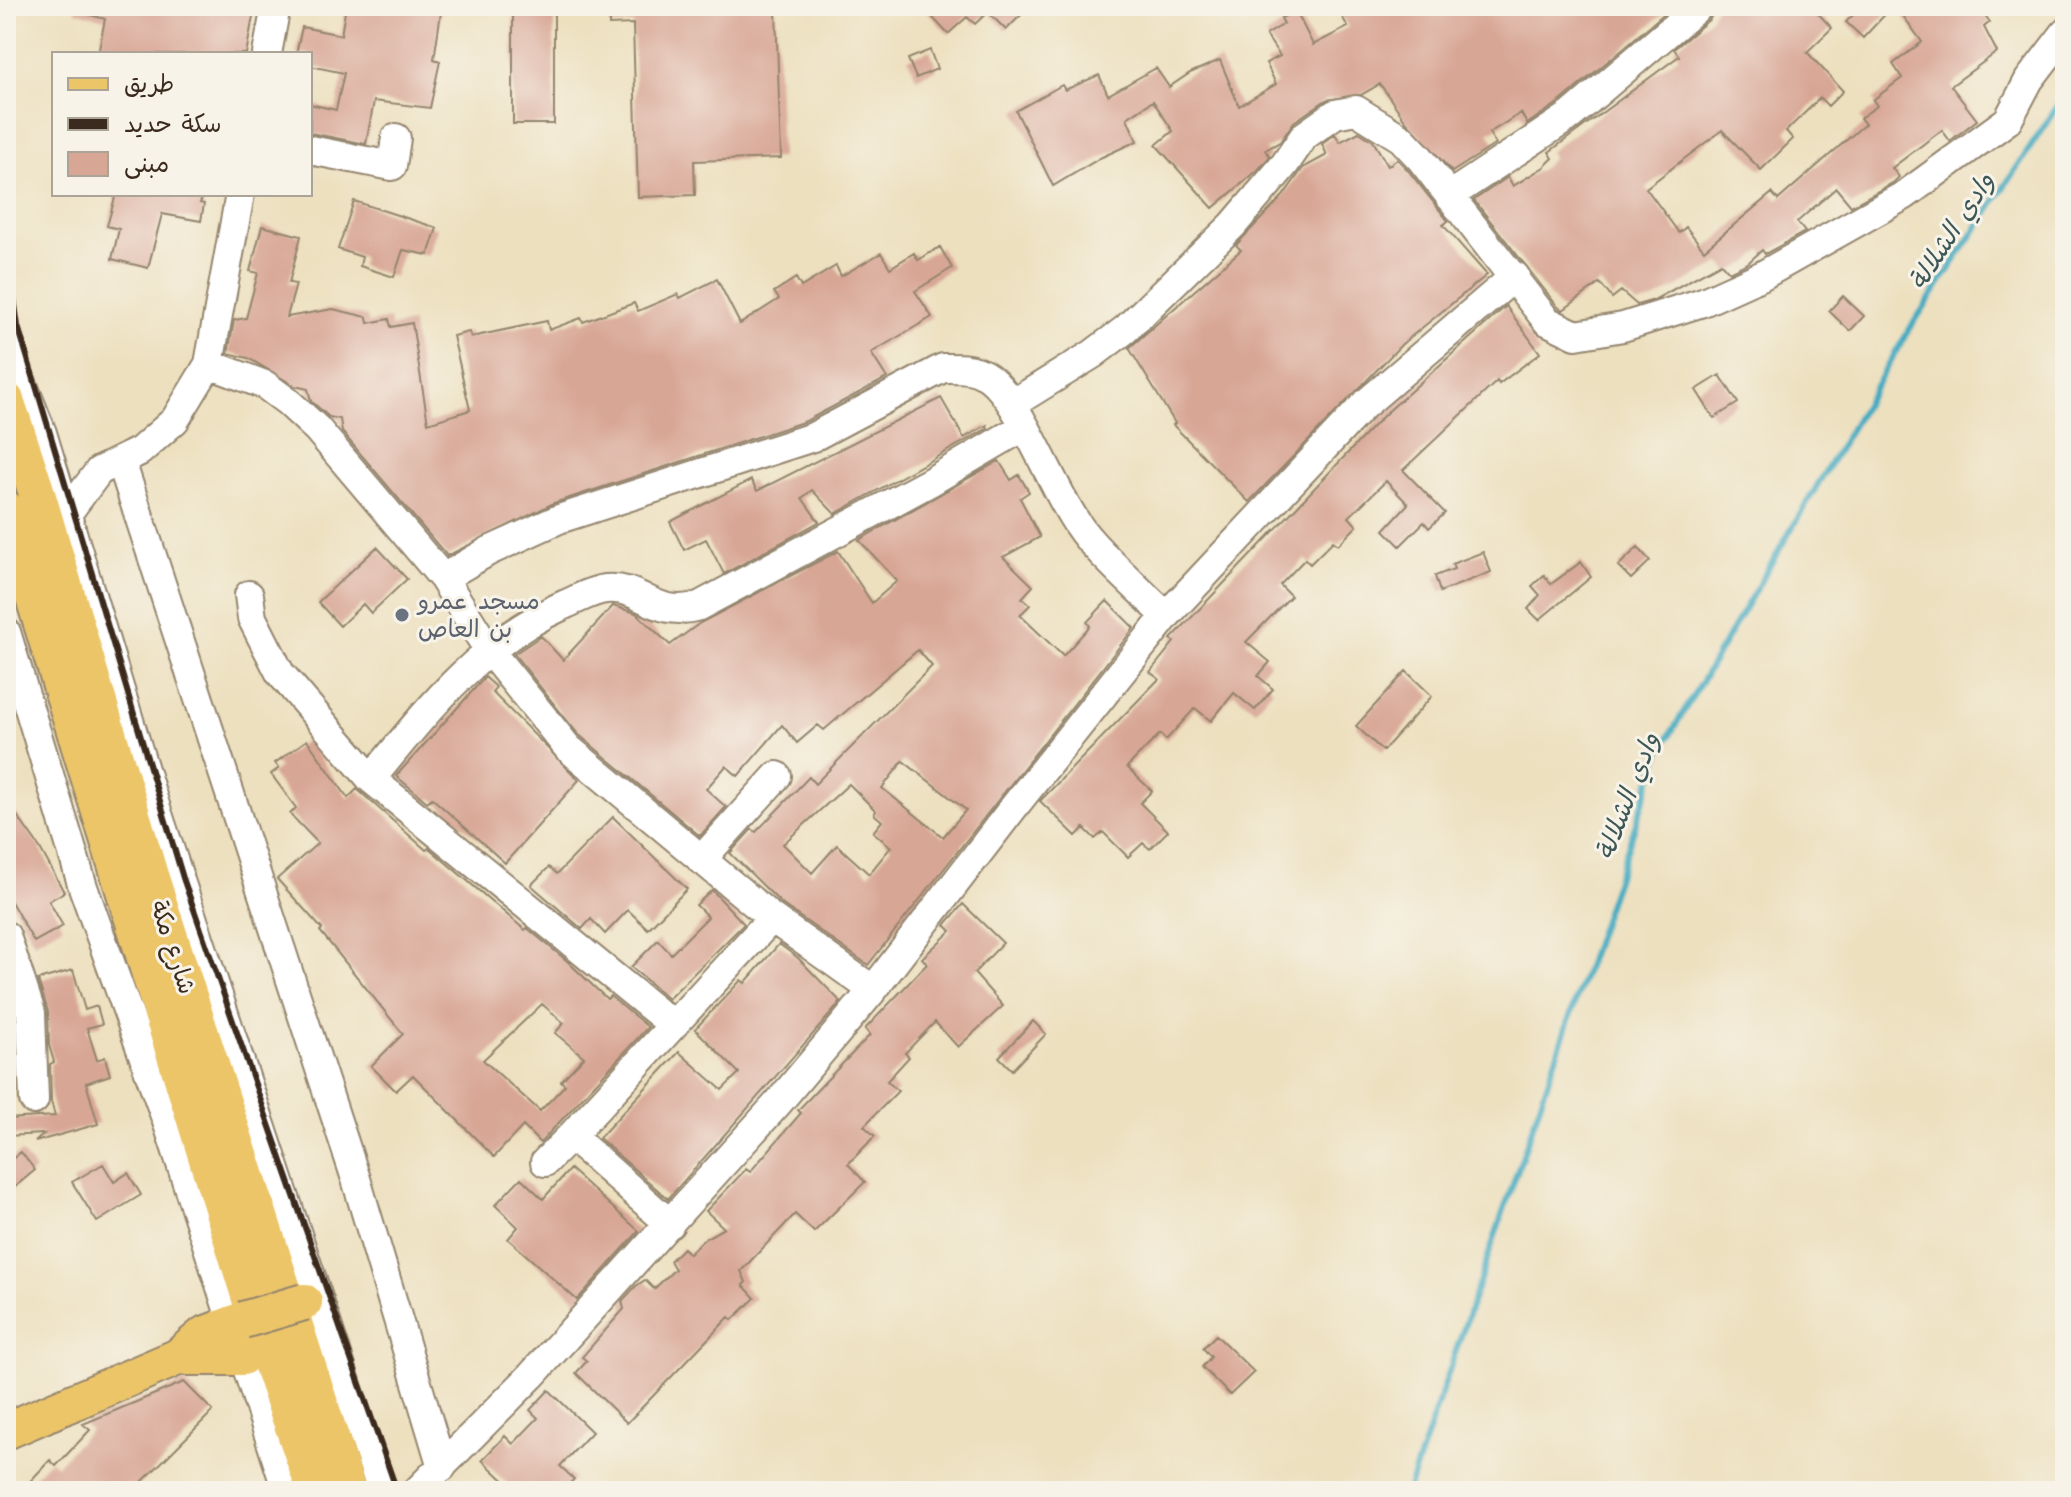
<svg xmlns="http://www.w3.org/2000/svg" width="2071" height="1497" viewBox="0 0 2071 1497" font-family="'Architects Daughter','Playpen Sans Arabic',sans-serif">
<rect width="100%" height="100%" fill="#f7f3e8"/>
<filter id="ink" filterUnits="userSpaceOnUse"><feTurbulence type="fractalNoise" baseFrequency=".0125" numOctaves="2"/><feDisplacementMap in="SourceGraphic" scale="16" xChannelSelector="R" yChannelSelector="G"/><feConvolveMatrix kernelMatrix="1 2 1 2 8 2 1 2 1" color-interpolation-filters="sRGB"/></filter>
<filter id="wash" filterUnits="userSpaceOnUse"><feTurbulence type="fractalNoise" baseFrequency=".006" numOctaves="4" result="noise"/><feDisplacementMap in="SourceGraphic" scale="32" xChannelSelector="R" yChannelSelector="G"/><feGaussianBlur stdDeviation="1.8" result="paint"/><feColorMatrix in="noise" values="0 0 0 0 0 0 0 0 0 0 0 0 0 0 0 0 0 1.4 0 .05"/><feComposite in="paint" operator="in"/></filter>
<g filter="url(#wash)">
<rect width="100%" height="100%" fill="#ede0bf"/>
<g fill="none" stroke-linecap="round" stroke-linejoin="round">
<path stroke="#41aac1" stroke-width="6" d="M1408,1491L1661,750L1909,330L2065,95"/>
</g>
<g id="blocks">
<path fill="#d8a695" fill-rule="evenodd" d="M76,6H255L246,54H98L105,19L75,11Z
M346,6H442L434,59L440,61L430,108L374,101L366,144L310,133V104L336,110L344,73L310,66V54H296L302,27L341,35Z
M513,6H554V124H513Z
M609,6H771L776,11L781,158L694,161L695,195L638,197L633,24L609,25Z
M922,6H1030L1006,30L988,12L975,24L967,17L948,34Z
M1336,6H1673L1561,101L1527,124L1521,113L1489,133L1496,144L1452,172L1405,120L1380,84L1361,95L1326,100L1294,122L1280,142L1265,150L1270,156L1258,170L1213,208L1156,145L1173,131L1153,101L1127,118L1137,141L1102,157L1053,186L1016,111L1062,85L1065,90L1099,75L1108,95L1156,68L1169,87L1190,73L1220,60L1239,106L1276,84L1266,63L1280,56L1266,35L1284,24L1281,18L1296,11L1313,45L1348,27Z
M1716,6H1811L1832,28L1807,52L1843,91L1828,106L1820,98L1786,131L1793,139L1761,170L1722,130L1646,188L1679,233L1686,227L1704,250L1772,193L1778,200L1865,124L1860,118L1877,106L1873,100L1902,78L1893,64L1922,42L1896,6H1978L1990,22L1984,27L1997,52L1951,86L1977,120L1950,141L1942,130L1892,168L1899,177L1894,182L1851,206L1836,188L1797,222L1805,232L1765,254L1762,250L1748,263L1729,272L1721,263L1654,300L1637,305L1621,291L1612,298L1600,283L1563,310L1558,307L1474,200L1508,177L1513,186L1544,167L1553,158L1549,152L1679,56L1674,49L1710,19Z
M1862,6H1893L1863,38L1846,22Z
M930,50L937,69L916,78L908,59Z
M1359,132L1373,141L1388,166L1397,159L1407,169L1448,221L1443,225L1487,275L1402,344L1249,502L1173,425L1175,423L1129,348L1241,250L1236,245L1283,196L1303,168L1327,155L1322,144L1335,134L1340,142Z
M116,194H204L200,203L204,204L201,221L162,214L148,268L112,259L119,229L107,226Z
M354,201L437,228L428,255L403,250L394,277L360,266L362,257L338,249Z
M262,226L301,236L289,283L296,284L287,317L333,309L367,317L368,323L389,319L391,327L412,323L428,423L470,410L453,336L469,332L471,337L547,321L549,330L581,318L583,322L634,303L638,311L678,294L680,298L717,279L740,324L779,299L774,292L796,278L801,287L836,266L841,276L881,253L890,268L914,253L918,260L940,247L952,268L915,291L932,317L871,353L887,378L806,421L554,503L447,556L342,432L340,419L329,417L311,401L308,389L295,386L248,358L228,353L234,320L246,318L258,273L250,271Z
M1843,296L1864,316L1850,331L1829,311Z
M1506,306L1540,353L1499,384L1497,381L1403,470L1445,513L1429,528L1424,522L1400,546L1384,530L1408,504L1386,481L1349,517L1357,526L1338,545L1333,541L1310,564L1305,559L1280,585L1291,596L1246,642L1270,662L1258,676L1273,689L1255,710L1234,693L1211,721L1195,708L1166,740L1160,734L1127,767L1152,791L1140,803L1168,831L1150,849L1143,843L1128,857L1103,832L1095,839L1084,828L1076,836L1040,801L1159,679L1150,672L1174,642L1171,639L1384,415Z
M1720,375L1738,403L1714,418L1696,390Z
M941,398L964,438L987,425L988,428L835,514L812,490L802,498L819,522L724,574L706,539L684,550L670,522L751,480L757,491Z
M999,461L1011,480L1019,475L1029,492L1020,498L1040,537L1003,557L1033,586L1022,598L1030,605L1020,615L1063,656L1090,626L1087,622L1107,601L1134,628L868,965L783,905L730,853L752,829L756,832L809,777L815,784L932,666L918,650L824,730L818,725L797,743L782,725L738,776L726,766L706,789L726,807L700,836L578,734L514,654L541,636L563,660L613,606L636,613L670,645L700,623L838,551L872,603L897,581L859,540ZM903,761L966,810L943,837L882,788ZM849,784L876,811L874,814L882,821L873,832L891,847L869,874L837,845L812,873L783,844Z
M377,547L407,579L371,613L363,604L340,626L318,602Z
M1638,547L1650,561L1631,579L1618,566Z
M1483,552L1491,572L1440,592L1435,576L1454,569L1452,564Z
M1581,562L1591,577L1539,620L1528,609L1540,595L1532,586L1544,575L1551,584Z
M1406,671L1432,696L1383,751L1356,726Z
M485,677L496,687L492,692L579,780L505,863L432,798L427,802L396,776Z
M307,740L348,798L357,789L426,850L429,848L525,930L527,928L566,960L607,999L610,996L648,1027L540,1143L523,1126L494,1157L413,1075L396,1091L371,1066L403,1034L320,931L322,929L277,879L318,843L290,814L296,808L271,774L279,768L275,763ZM542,1004L564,1023L555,1033L584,1057L561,1081L565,1085L540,1111L483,1060Z
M6,800L40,848L64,892L49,901L63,926L34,942L6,893Z
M613,817L687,889L648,929L628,910L605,934L591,919L582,929L531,885L549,867L557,874Z
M712,890L744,924L668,999L631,967L658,940L671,954L708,917L696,905Z
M963,904L1003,943L974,973L1003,1006L958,1047L935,1022L905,1053L909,1057L887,1081L898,1091L864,1126L875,1136L848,1164L865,1182L814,1232L795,1214L741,1271L746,1282L743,1285L755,1298L732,1320L729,1317L627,1423L576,1373L587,1361L582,1357L624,1309L622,1301L636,1286L645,1280L654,1289L675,1269L670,1261L683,1248L689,1254L704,1239L724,1228L706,1211L746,1169L750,1172L801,1113L798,1110L870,1035L865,1029L927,964L922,958L951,931L945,925Z
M779,944L798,958L841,1002L668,1199L599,1138L679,1052L722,1090L739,1073L695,1029L741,980L745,983Z
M73,970L85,1010L97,1006L102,1024L87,1028L97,1060L105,1057L110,1075L86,1083L98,1124L35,1142L44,1134L6,1136V1119L55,1116L51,1101L50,1064L54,1062L49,1045L48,1012L38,980Z
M1033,1021L1046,1034L1012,1070L999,1057Z
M21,1152L35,1170L6,1194V1164Z
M103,1164L114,1182L128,1173L141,1195L97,1222L72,1182Z
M570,1169L639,1231L577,1300L508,1239L518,1227L495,1205L521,1178L543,1199Z
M1216,1335L1254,1372L1230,1395L1202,1367L1211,1357L1203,1348Z
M184,1382L213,1411L133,1491H21L50,1460L56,1466L90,1430L83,1424Z
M549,1390L592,1432L560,1466L574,1479L563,1491H515L482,1460L505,1436L513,1444L538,1418L530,1410Z"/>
</g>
</g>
<g filter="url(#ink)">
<use href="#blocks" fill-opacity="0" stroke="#94856e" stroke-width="2"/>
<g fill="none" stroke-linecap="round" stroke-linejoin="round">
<g stroke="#94856e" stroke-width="32">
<path id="minor" d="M267,54L276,6
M310,150L392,166L396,138
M1449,196L1571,115L1699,6
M6,343L42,433L152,796L382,1491
M209,364L240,194
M1012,404L1093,354L1126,329L1233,225L1285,164L1304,136L1335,114L1356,110L1401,138L1420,158L1547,321L1576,335L1623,327L1703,302L1763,275L1905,195L2008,120L2029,80L2065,33
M121,461L356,1179L442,1467
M66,515L99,471L140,451L175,420L209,364L265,385L288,402L317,429L443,578L488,649L568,748L772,918L873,990
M443,578L489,551L559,519L813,437L943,368C958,368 972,367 985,375C1021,396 1055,500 1087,537C1111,565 1140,590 1166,616
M249,595L252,618L280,673L371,779L673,1025
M6,632L83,887L169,1127L287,1491
M371,779C429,708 480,642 566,604C578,599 593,590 606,589C644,586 654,619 699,606L930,482L1023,427
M701,860L777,776
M6,936L31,1013L34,1100
M545,1162L571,1136
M670,1224L571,1136L772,918
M417,1491L531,1376L778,1103L873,990L1013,808L1166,616L1364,405L1515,276"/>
</g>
<g stroke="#94856e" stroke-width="40">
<path id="major" d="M6,400L36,490L149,872L348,1491
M6,509L20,539L31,588L259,1328L315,1491
M178,1357H242
M6,1431L178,1357L204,1335L243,1320"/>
</g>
<use href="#minor" stroke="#fff" stroke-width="28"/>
<use href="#major" stroke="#edc569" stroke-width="36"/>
<path stroke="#3b2a1e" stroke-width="6" d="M6,243L18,326L183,878L397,1491"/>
<g stroke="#94856e" stroke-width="40" stroke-linecap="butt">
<path id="major-bridge" d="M243,1320L304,1302"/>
</g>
<use href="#major-bridge" stroke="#edc569" stroke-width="36"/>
</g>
</g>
<circle fill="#6b7280" stroke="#f7f3e8" stroke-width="3" cx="402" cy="615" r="8"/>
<g text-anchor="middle" stroke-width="6" stroke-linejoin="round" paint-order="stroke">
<g font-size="24" fill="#5b616d" stroke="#f7f3e8" text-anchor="start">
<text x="418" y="609">مسجد عمرو<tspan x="418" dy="28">بن العاص</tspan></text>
</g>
<g font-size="24" fill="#3b2a1e" stroke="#f7f3e8">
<text transform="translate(173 947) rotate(72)" y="8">شارع مكة</text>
</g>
<g font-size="26" font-style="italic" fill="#3d5757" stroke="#f7f3e8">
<text transform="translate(1951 231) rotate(-57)" y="9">وادي الشلالة</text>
<text transform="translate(1627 796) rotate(-69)" y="9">وادي الشلالة</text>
</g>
</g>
<rect width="2071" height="1497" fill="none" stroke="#f7f3e8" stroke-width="32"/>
<rect x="52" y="52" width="260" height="144" fill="#f7f3e8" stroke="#aca397" stroke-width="2"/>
<rect x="68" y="78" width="40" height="12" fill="#edc569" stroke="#aca397" stroke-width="2"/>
<text x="124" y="92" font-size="24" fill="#3b2a1e">طريق</text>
<rect x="68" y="118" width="40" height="12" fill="#3b2a1e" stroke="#aca397" stroke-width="2"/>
<text x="124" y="132" font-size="24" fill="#3b2a1e">سكة حديد</text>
<rect x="68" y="152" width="40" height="24" fill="#d8a695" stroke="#aca397" stroke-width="2"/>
<text x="124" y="172" font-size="24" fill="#3b2a1e">مبنى</text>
</svg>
